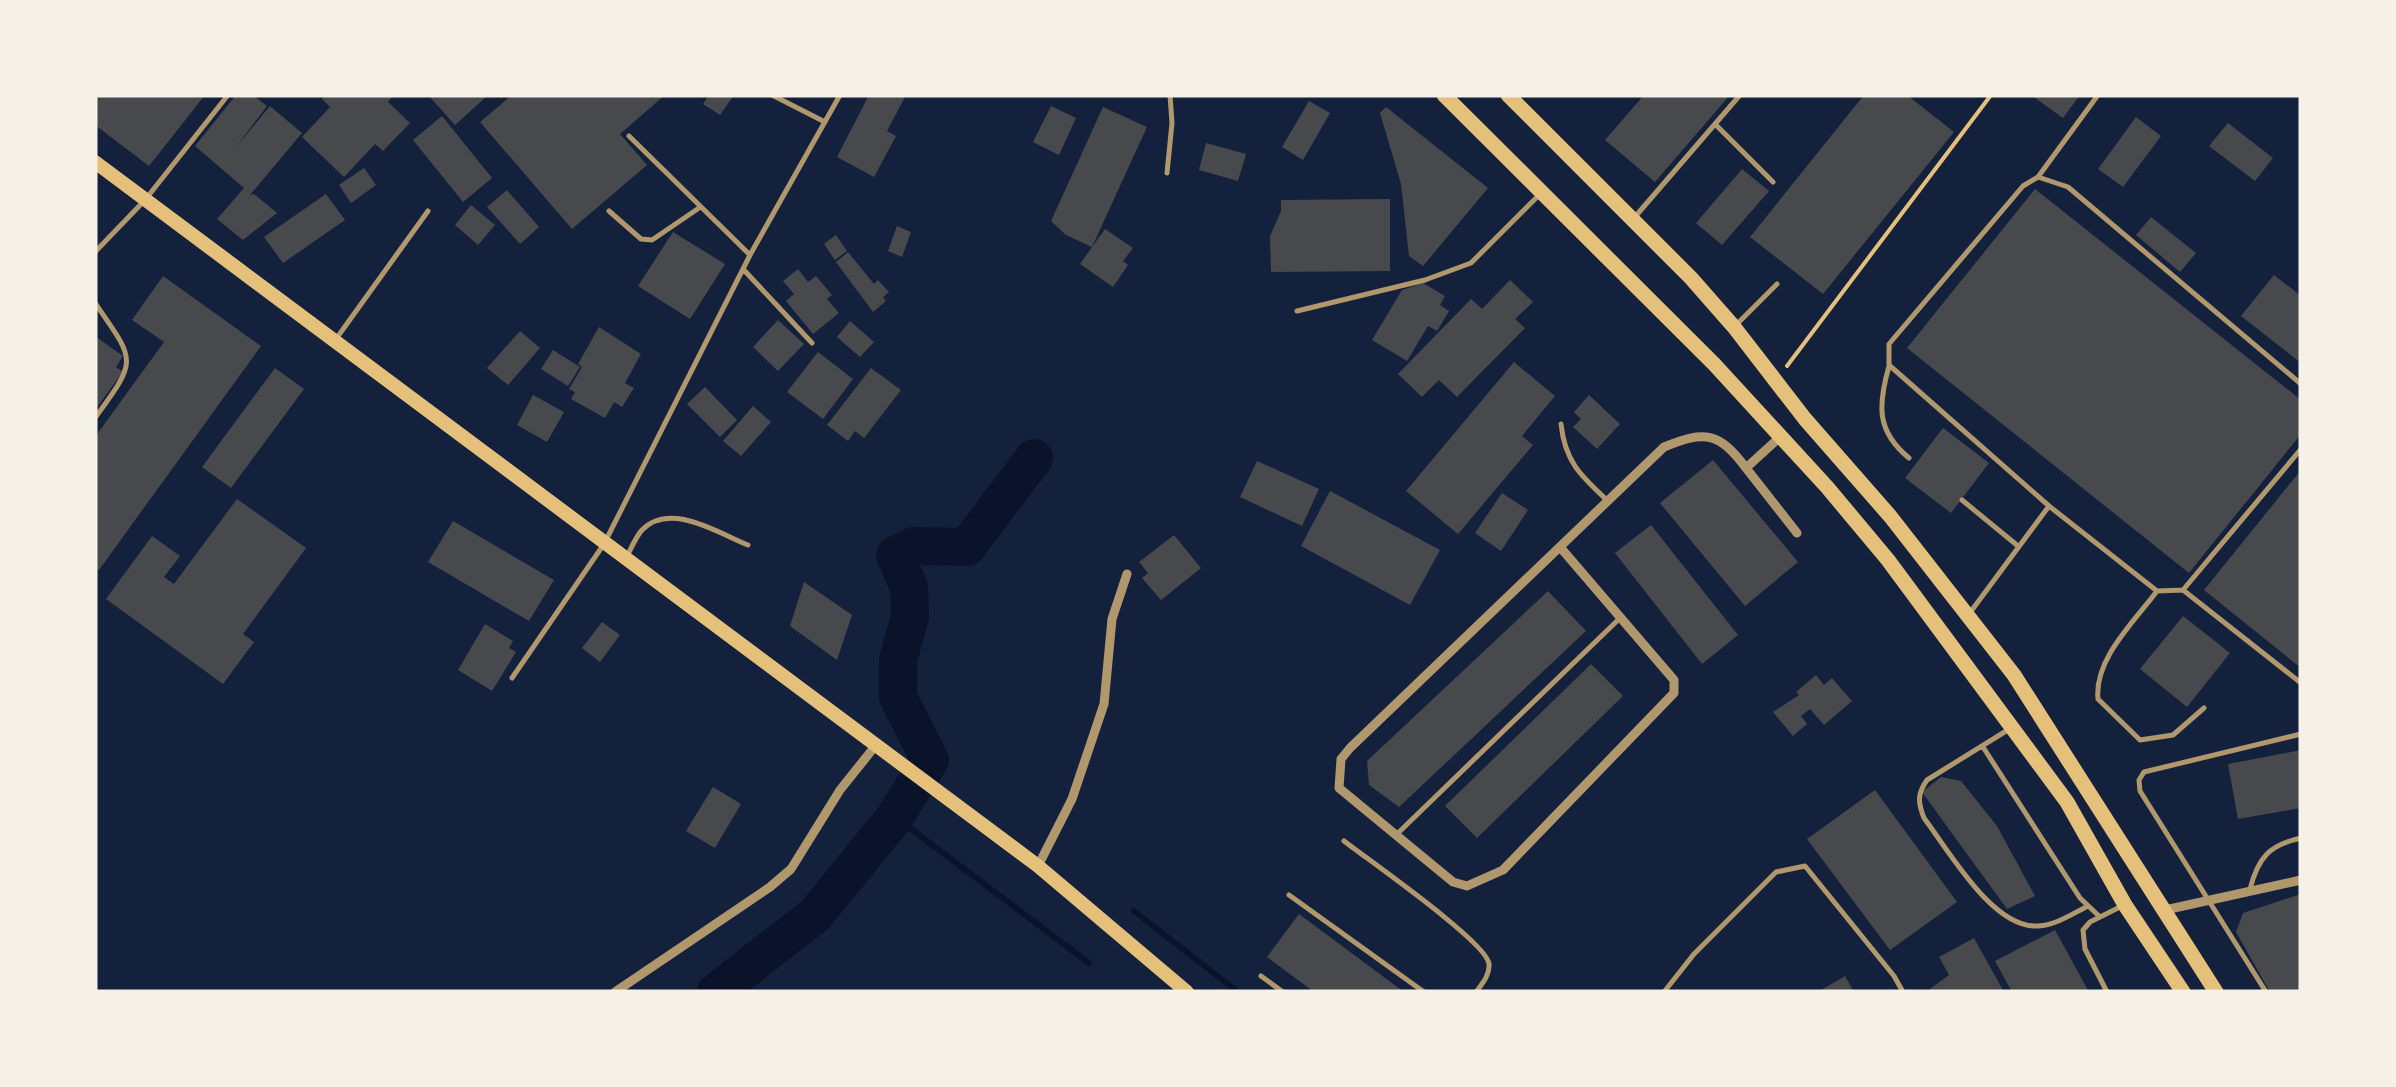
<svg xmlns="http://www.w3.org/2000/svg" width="2396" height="1087" viewBox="0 0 2396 1087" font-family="'Zilla Slab',serif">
<rect width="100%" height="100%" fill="#14213d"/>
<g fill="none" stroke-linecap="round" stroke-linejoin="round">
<path stroke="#0b132b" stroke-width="6" d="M895,817L1089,963
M1134,911L1238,992"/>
<path stroke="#0b132b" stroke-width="38" d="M716,992L815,915L895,817L930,760L898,697V660L910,617L909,587L895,555L914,546L967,547L1034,458"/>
</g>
<path fill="#48494c" d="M95,95H205L149,166L95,125Z
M236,95H253L267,106L236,147L270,106L302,133L250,195L254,194L277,213L243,240L217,219L244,188L195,146Z
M326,95H394L388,102L410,123L383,151L375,144L344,177L302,137L330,107L322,99Z
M428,95H484L486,97L455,125Z
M512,95H665L620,134L647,165L572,229L480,122Z
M709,95H734L720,115L703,104Z
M869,95H906L887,131L896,136L874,177L837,157Z
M1644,95H1730L1655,182L1605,140Z
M1864,95H1907L1954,132L1823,294L1750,237Z
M2031,95H2080L2063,118Z
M1309,101L1330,113L1303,160L1282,147Z
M1051,106L1076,118L1059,155L1033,142Z
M1103,107L1147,127L1092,247L1066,235L1051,221Z
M1386,107L1488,188L1423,266L1409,256L1401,184L1380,113Z
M442,116L492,178L463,202L413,140Z
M2136,117L2161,136L2123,187L2098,169Z
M2228,123L2273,158L2255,181L2209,146Z
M1206,143L1246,154L1238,181L1199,170Z
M364,168L376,185L351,203L339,185Z
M1742,169L1769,191L1722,245L1696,223Z
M2035,189L2301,400V434L2189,573L1907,348Z
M507,190L539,227L520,244L487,207Z
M326,194L345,220L283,263L264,237Z
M1390,199V271L1271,272L1270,236L1281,211V200Z
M471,205L495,225L478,245L455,225Z
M2151,217L2196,253L2180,272L2136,235Z
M897,226L911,232L902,257L888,251Z
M1105,229L1133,248L1123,261L1128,265L1113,287L1080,264Z
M673,232L725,264L690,319L638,286Z
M836,235L847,251L835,260L824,244Z
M848,252L874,284L878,280L889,292L883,297L886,301L873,312L836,262Z
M798,269L808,282L816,276L832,295L827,299L839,313L813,334L786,301L794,294L783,281Z
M2274,275L2301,296V363L2241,316Z
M163,276L261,346L99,570L95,567V437L164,342L132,320Z
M1510,280L1533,302L1515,319L1525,328L1457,397L1439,380L1422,397L1398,374L1471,299L1482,309Z
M1423,283L1445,296L1440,305L1449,311L1437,331L1428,326L1407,361L1372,340L1402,290Z
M778,320L804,344L778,371L753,347Z
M850,321L874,342L860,357L837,337Z
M599,327L641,354L625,383L634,388L622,407L614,402L605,418L571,399L575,392L569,389L582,367L578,364Z
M520,331L540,348L508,385L487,368Z
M95,336L123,356L116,367L123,372L95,410Z
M553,350L580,367L568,386L541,369Z
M818,352L853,379L823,419L787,392Z
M1514,362L1555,396L1522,436L1533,445L1458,534L1406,491Z
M275,368L304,389L231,488L202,467Z
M871,368L901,390L864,438L855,431L848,441L827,425Z
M705,387L737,420L720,437L687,404Z
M533,395L564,412L547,442L517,425Z
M1589,395L1620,424L1597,449L1573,427L1581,419L1574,412Z
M753,406L771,422L741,456L723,441Z
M1943,428L1989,463L1951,513L1905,478Z
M1713,460L1798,562L1745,606L1660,503Z
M1257,461L1319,489L1302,526L1240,497Z
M2301,470V668L2204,590Z
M1330,491L1440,550L1410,605L1301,546Z
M1502,493L1528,510L1501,551L1475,533Z
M237,499L306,548L243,634L254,642L223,684L106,599L152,536L180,556L164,577L174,584Z
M453,521L554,580L529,621L428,562Z
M1651,525L1738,635L1702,664L1615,553Z
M1174,535L1201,568L1161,600L1142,578L1148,573L1139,562Z
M804,582L852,615L837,660L790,626Z
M1548,591L1586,631L1399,807L1369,785L1367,761Z
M2183,616L2230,653L2187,707L2140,669Z
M602,622L620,635L600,662L582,648Z
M485,624L513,641L509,648L516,652L492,691L458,670Z
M1591,664L1623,696L1477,838L1445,806Z
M1816,675L1824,685L1832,678L1852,701L1824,725L1810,709L1801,716L1807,724L1793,736L1773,712L1799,695L1796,692Z
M2301,750V808L2238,819L2228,764Z
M1941,777L1961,781L1997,826L2035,896L2007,909L1922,792Z
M713,787L741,804L715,848L686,831Z
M1875,790L1957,902L1890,950L1807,839Z
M2301,894V992H2270L2236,932L2243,913Z
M1299,914L1404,992H1314L1267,957Z
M2055,930L2089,992H2012L1995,961Z
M1974,938L2004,992H1926L1949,975L1939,957Z
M1845,976L1854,992H1818Z"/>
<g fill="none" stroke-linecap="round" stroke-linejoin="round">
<path stroke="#e5c07b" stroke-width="4" d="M1787,366L1991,95"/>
<path stroke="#b1986c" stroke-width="5" d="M772,95L825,122
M1716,125L1773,182
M629,136L750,255
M1167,173L1172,123L1170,95
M2038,177L2098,95
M609,211L641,239L652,240L699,208
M1634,218L1740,95
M95,252L145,200L228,95
M743,269L812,343
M95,303C136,362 138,359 95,418
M1297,311L1425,280L1471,263L1541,193
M1736,325L1777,284
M336,339L428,211
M1889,366C1878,405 1876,431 1909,458
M1561,424C1565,462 1581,476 1608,501
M1962,500L2018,546
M2049,506L1889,365V344L2023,186L2038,177L2068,187L2301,384
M626,558C631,549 635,538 642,530C670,501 718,533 748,545
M2183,590L2301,683
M2157,591C2134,622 2094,659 2098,699L2140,740L2173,735L2204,708
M1969,614L2049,506L2157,591L2183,590L2301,449
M512,678L604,544L750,255L840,95
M2011,728L1927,780C1917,794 1918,803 1924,818C1949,851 1993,929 2038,926C2056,925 2072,914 2088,906
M1983,747L2080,898L2100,917
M1396,835L1620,618
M1344,841C1367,859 1488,943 1489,964C1490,975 1482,984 1476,992
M2250,889C2258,858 2269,845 2301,838
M1289,895L1424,992
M1261,976L1283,992
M1664,992L1694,954L1776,872L1805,866L1894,976L1903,992
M2107,992L2085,949L2083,930L2090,922L2122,906
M2266,992L2140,791L2139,780L2144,772L2301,734"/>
<path stroke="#b1986c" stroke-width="9" d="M1781,436L1746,468L1797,533
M1560,547L1674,680V693L1503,870L1467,886L1453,882L1339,788L1341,759L1350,748L1664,447C1705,430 1719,432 1746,468
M1038,866L1072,799L1104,704L1112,619L1127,574
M2165,910L2301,880
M615,992L770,887L791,869L840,790L876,745"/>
<path stroke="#e5c07b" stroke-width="14" d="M95,162L1038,866L1187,992"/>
<path stroke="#e5c07b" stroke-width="15" d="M1444,95L1714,364L1827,487L1888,560L2067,802L2125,905L2183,992
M1508,95L1691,278L1734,327L1805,419L1890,516L2014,675L2216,992"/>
</g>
<rect width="2396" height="1087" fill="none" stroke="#f6f1e7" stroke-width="195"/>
</svg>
